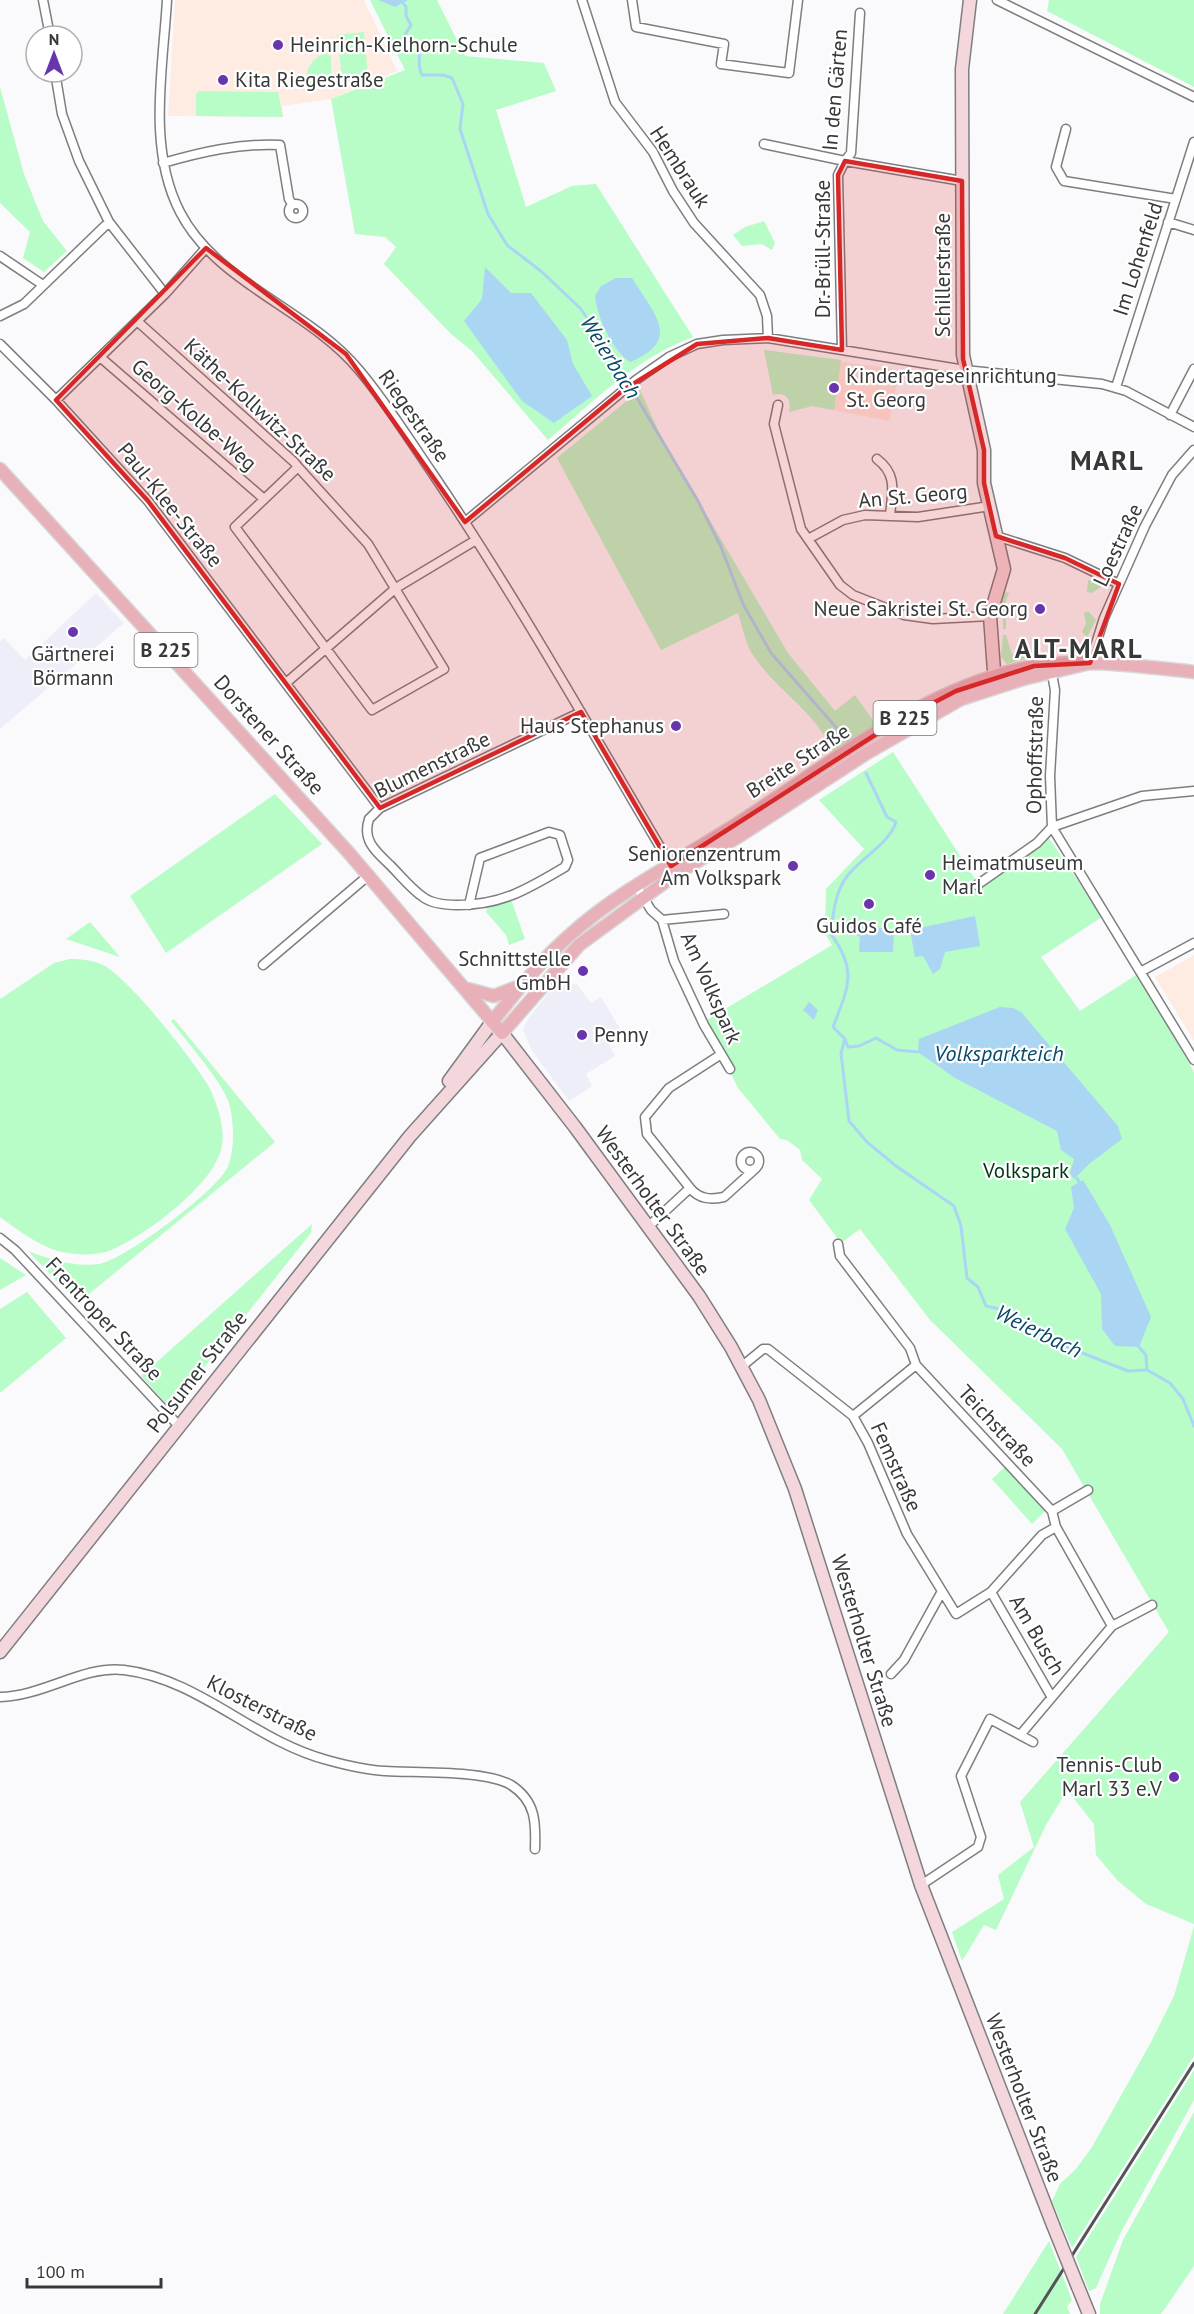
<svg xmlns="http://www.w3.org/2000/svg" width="1194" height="2314" viewBox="0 0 1194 2314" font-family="'PT Sans',sans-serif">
<rect width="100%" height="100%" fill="#fafafd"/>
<path fill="#edeef8" d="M96,593L124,623L0,729V641L4,638L25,660Z
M561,976L573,984L576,983L591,1003L601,997L622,1032L607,1041L615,1056L586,1074L592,1086L569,1101L532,1051L523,1030L528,1019Z"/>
<path fill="#feece2" d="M175,0H364L397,71L331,99L282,106L283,117L168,116Z
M764,350L899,370L890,421L812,406L789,412L790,402L787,396L782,393L773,395Z
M1194,955V1041L1155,977Z"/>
<path fill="#b8fcc8" d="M370,0H437L465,56L544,63L556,91L496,110L526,207L572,186L596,184L693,337C636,358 593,402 548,440L472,351L451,334L384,264L396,247L385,237L355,234L331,99L405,70Z
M1049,0H1194V87L1047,11Z
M364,32L368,75L342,77L337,35Z
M326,52L331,57V76L323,85L310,87L306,81C306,66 313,59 326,52Z
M0,87L24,174L43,221L67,251L44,272L23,258L30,232L0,203Z
M199,91L278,92L283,117L196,116V94Z
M764,221L775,243L772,250L762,244L742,246L733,235L745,227Z
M764,350L841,360L834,410L812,406L789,412C792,400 786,391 773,395Z
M640,390L663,441L788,653L835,711L855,695L877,726L833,752C816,711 773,688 751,652C745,641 742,625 738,613L661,650L557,458Z
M1088,580L1097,582L1103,580L1108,582L1092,593L1087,592Z
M1005,592L1009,593L1006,601V629H1003L1002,601Z
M1088,611L1096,620L1087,637L1082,632L1086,623L1084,613Z
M1003,635H1006L1012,654L1025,653L1029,658L1007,664L1001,657Z
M893,752L977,882L1049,838L1102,917L1041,957L1080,1011L1139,973L1194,1072V1924L1146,1904L1118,1881L1096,1855L1094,1824L1067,1790L1046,1825L996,1930L984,1925L962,1961L952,1932L1004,1899L998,1875L1034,1847L1020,1802L1169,1632L1062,1449L930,1320L860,1229L841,1243L809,1200L822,1179L802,1160L800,1150L787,1140L780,1139L738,1088L705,1021L832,945L825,934L826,889L864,849L819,800Z
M275,794L322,844L166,953L130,896Z
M511,899L525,939L509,945L506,935L486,912L487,908Z
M90,922L120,957L66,939Z
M70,959C80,959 92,960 101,964C127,975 194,1061 209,1087C217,1103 225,1127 222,1145C217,1183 144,1237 109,1251C99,1254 87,1255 77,1254C47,1253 24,1234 0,1217V999L54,963Z
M174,1019L275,1142L78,1303L28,1251C52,1260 73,1267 99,1264C124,1260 220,1189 228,1166C235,1148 234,1122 229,1103C222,1081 186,1041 171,1021Z
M312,1224L311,1233L171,1409L141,1376Z
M0,1258L26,1275L0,1290Z
M27,1292L66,1338L0,1393V1309Z
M1006,1466L1047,1509L1032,1524L992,1479Z
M1194,1926V2056L1072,2248L1052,2201L1060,2184L1076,2169L1092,2147L1150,2044L1174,1996Z
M1194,2070V2100L1121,2232L1096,2288L1089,2291L1076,2257Z
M1194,2112V2266L1161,2314H1100V2304L1123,2240Z
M1049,2241L1072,2300L1067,2307L1070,2314H1003Z"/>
<path fill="#aad6f3" d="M378,0H408L395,7Z
M485,267L511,293H531L567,340L573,364L592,396L554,423L522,401L464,321L482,299Z
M616,278H632C654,314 683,340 630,362C612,350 597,317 595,296L601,286Z
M975,916L980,946L945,952L940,969L933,974L923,956L915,957L910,930Z
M850,923L894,930L893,952H859L860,937L848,932Z
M809,1002L818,1010L814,1020L803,1010Z
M1000,1007L1013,1008L1021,1012L1118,1126L1122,1139L1089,1164L1074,1179L1070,1173L1074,1159L1061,1150L1057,1131L955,1078L918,1052L919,1039Z
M1083,1180L1110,1225L1151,1317L1139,1347L1115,1346L1102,1329L1101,1294L1065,1229L1074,1208L1071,1187Z"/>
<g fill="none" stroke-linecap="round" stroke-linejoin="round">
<path stroke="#aad6f3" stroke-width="3" d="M401,0L406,7V16L411,25L403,38L418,43C422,54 416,64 422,75H443L452,78L463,104L460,129L488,214L507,245L542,272L580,308L602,339L698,501L721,547L743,604L771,653L848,741
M866,773L887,817L896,822C889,844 862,857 848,875C835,891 833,914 831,934C858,971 848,988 833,1027L845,1039L841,1053L849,1121L867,1142L896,1166L954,1206L961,1226L967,1278L978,1287L986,1306L1008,1311L1024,1326L1067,1347L1128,1371L1147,1370L1170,1383L1183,1399L1194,1426
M845,1039L848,1047L859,1046L876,1038L897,1050L918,1052
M1077,1178L1079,1182
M1139,1347L1146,1355L1147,1370"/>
<g stroke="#7e7e80" stroke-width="11">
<path id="street" d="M43,0L50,36
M167,0C163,69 147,148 180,212C217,284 309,309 359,370C387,403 410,441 435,477C520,603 594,736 672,867
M582,0L615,102L653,152L673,191L694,223L760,295L767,316L768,338
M632,0L636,27L724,44L721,64L789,73L798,0
M997,0L1194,97
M860,13L851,153L845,161L962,181
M55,72L62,114L79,161L109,222L165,294
M1066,129L1056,167L1064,181L1176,199
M764,144L845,161L838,175L842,350
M163,163C201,152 240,143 280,145L289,199L292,204
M289 211a7 7 0 1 1 14 0a7 7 0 1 1-14 0Z
M1168,222L1194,230
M206,248L165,294L56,400L148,501L380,808
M0,256L43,285
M0,316L24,304L109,222
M137,321L294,462L298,467L368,544L444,669L372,710L235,527L298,467
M0,344L56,400
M100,357L264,499
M1116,387L1194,142
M778,405L774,424L801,529L840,585L853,595L904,615L933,619L990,616
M1170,415L1194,369
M877,459C898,475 892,492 890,516
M465,522L636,380L669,357L697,344L723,340L768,338L965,370L1102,384L1126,391L1194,427
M996,536L1065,558L1119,584
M808,539L843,520L865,515L918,517L990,506
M1090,663L1104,618L1145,526L1172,475L1194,450
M1051,669L1055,690L1050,776L1052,827L1194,1060
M286,683L396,588L476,540
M977,885L1037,843L1052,827L1142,796L1194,791
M637,887L651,910L662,920L674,961L704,1025L730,1069
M469,905L480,858L549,832L560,835L568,860L565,867C528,889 502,905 458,905C447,905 432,904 423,897C411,889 400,875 390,865C375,851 362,840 369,819L380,808L581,712
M662,920L724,914
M263,965L369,875
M1142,971L1194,943
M741 1161a9 9 0 1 1 18 0a9 9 0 1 1-18 0Z
M690,1188C699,1199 710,1200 724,1197L756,1168
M649,1226L690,1188L647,1134L645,1117L669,1088L720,1055
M0,1238L15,1250L179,1426
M838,1244L840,1256L910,1348L916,1365L853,1416
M916,1365L1052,1511L1056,1527L1112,1626L1021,1734
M741,1367L763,1349H768L853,1416L868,1443L907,1534L956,1614L991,1592
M1052,1511L1088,1490
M1112,1626L1152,1605
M891,1674L904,1660L941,1593
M1051,1696L991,1592L1042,1535L1056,1527
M0,1697C44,1696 84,1665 124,1670C200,1679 254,1741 327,1760C345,1765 366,1770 385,1771C417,1773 485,1770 511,1785C536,1801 536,1823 535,1849
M921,1885L978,1847L981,1837L961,1776L990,1719L1033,1742"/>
</g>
<g stroke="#7e7e80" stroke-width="15">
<path id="secondary" d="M970,0L962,69L963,355L984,450V483L1004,569L990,616L995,685
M449,1081L492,1022
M0,1652L410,1136L502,1033L575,1127L699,1296L731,1347L759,1400L795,1489L921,1885L1053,2225
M1078,2287L1089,2314"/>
</g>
<g stroke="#d7d7d7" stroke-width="15">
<path id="primary" d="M0,469L349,853L502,1033L579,945L676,874L741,835L867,753L961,699L1023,679L1090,663
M468,989L494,996L517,987
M492,1022C517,991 541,960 571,934C620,890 682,859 737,824C820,771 909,699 1005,673C1066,655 1131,665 1194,672"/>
</g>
<use href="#street" stroke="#fff" stroke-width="8"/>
<use href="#secondary" stroke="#f3d7dc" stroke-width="12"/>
<use href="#primary" stroke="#e8b0b9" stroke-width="12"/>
<path stroke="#535456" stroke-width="3" d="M1035,2314L1194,2063"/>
<g stroke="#7e7e80" stroke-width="15" stroke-linecap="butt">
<path id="secondary-bridge" d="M1053,2225L1078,2287"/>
</g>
<use href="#secondary-bridge" stroke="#f3d7dc" stroke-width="12"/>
</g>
<path fill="#d62828" fill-opacity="0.2" stroke="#d62828" stroke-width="4.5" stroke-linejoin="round" d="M845,161L962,181L963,359L984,450V483L996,536L1065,558L1119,584L1090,663L1034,666L956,691L889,726L671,866L581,712L380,808L148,501L56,400L206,248L346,354L465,522L622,391L697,344L768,338L842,350L838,175Z"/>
<g fill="#6935ac" stroke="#fff" stroke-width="2">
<circle cx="278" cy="45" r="6"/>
<circle cx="223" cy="80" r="6"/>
<circle cx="834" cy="388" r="6"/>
<circle cx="1040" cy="609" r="6"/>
<circle cx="73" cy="632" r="6"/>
<circle cx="676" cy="726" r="6"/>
<circle cx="793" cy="866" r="6"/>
<circle cx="930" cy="875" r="6"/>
<circle cx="869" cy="904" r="6"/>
<circle cx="583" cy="971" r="6"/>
<circle cx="582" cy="1035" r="6"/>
<circle cx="1174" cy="1777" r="6"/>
</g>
<g text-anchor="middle" stroke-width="4.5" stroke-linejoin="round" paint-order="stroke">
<g fill="#fff" stroke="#737474" stroke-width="1.5">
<rect x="134.5" y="633" width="63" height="34" rx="4.5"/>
<rect x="873.5" y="701" width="63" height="34" rx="4.5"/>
</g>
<g font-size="20" font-weight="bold" fill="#373839">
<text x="166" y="657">B 225</text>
<text x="905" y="725">B 225</text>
</g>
<g font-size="21" fill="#373839" stroke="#fff" text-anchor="start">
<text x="290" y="52">Heinrich-Kielhorn-Schule</text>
<text x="235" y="87">Kita Riegestraße</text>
<text x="846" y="383">Kindertageseinrichtung<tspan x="846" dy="24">St. Georg</tspan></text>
<text x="1028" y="616" text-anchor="end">Neue Sakristei St. Georg</text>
<text x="73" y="661" text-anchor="middle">Gärtnerei<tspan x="73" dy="24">Börmann</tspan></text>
<text x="664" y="733" text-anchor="end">Haus Stephanus</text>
<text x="781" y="861" text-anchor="end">Seniorenzentrum<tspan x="781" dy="24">Am Volkspark</tspan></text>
<text x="942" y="870">Heimatmuseum<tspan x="942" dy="24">Marl</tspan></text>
<text x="869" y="933" text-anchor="middle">Guidos Café</text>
<text x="571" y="966" text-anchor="end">Schnittstelle<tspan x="571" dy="24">GmbH</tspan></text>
<text x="594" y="1042">Penny</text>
<text x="1162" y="1772" text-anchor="end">Tennis-Club<tspan x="1162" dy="24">Marl 33 e.V</tspan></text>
</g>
<g font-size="21" fill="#373839" stroke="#fff">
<text transform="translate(835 90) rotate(-85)" y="7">In den Gärten</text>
<text transform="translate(680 167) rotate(57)" y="7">Hembrauk</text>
<text transform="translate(823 249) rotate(-90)" y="7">Dr.-Brüll-Straße</text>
<text transform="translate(1138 259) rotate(-72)" y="7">Im Lohenfeld</text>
<text transform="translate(943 275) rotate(-90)" y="7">Schillerstraße</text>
<text transform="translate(260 410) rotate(43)" y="7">Käthe-Kollwitz-Straße</text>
<text transform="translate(194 415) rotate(41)" y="7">Georg-Kolbe-Weg</text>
<text transform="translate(414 416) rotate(55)" y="7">Riegestraße</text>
<text transform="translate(913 496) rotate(-5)" y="7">An St. Georg</text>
<text transform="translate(170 505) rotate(51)" y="7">Paul-Klee-Straße</text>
<text transform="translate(1118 545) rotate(-65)" y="7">Loestraße</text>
<text transform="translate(269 735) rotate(48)" y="7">Dorstener Straße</text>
<text transform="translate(1035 755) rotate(-89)" y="7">Ophoffstraße</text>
<text transform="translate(798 761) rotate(-33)" y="7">Breite Straße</text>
<text transform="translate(432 765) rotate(-26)" y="7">Blumenstraße</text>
<text transform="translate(711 988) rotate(66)" y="7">Am Volkspark</text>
<text transform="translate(653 1201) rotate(54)" y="7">Westerholter Straße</text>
<text transform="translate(104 1319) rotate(47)" y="7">Frentroper Straße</text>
<text transform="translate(197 1372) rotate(-52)" y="7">Polsumer Straße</text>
<text transform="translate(997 1426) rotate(47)" y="7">Teichstraße</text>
<text transform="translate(896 1467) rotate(66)" y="7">Femstraße</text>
<text transform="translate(1037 1635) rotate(60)" y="7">Am Busch</text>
<text transform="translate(864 1641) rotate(73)" y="7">Westerholter Straße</text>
<text transform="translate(262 1708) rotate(27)" y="7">Klosterstraße</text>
<text transform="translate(1024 2098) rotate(69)" y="7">Westerholter Straße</text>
</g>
<g font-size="21" fill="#003616" stroke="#fff">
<text x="1026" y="1178">Volkspark</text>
</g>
<g font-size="22" font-style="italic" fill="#0a4969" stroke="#fff">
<text transform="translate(611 357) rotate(58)" y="8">Weierbach</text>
<text x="999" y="1061">Volksparkteich</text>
<text transform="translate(1039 1331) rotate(26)" y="8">Weierbach</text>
</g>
<g font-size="27" font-weight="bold" letter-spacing="1.5" fill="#373839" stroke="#fff">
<text x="1107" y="470">MARL</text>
<text x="1079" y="658">ALT-MARL</text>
</g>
</g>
<g transform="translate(54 54)"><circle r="28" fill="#ffffff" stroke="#afafb0" stroke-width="1.5"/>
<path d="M0-4.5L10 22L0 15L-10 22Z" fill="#6935ac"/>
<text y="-9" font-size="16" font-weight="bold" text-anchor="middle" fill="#373839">N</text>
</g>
<path d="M27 2278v9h134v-9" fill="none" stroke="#373839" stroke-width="3"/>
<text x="36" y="2278" font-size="18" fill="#373839" stroke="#ffffff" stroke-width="4.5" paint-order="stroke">100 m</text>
</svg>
